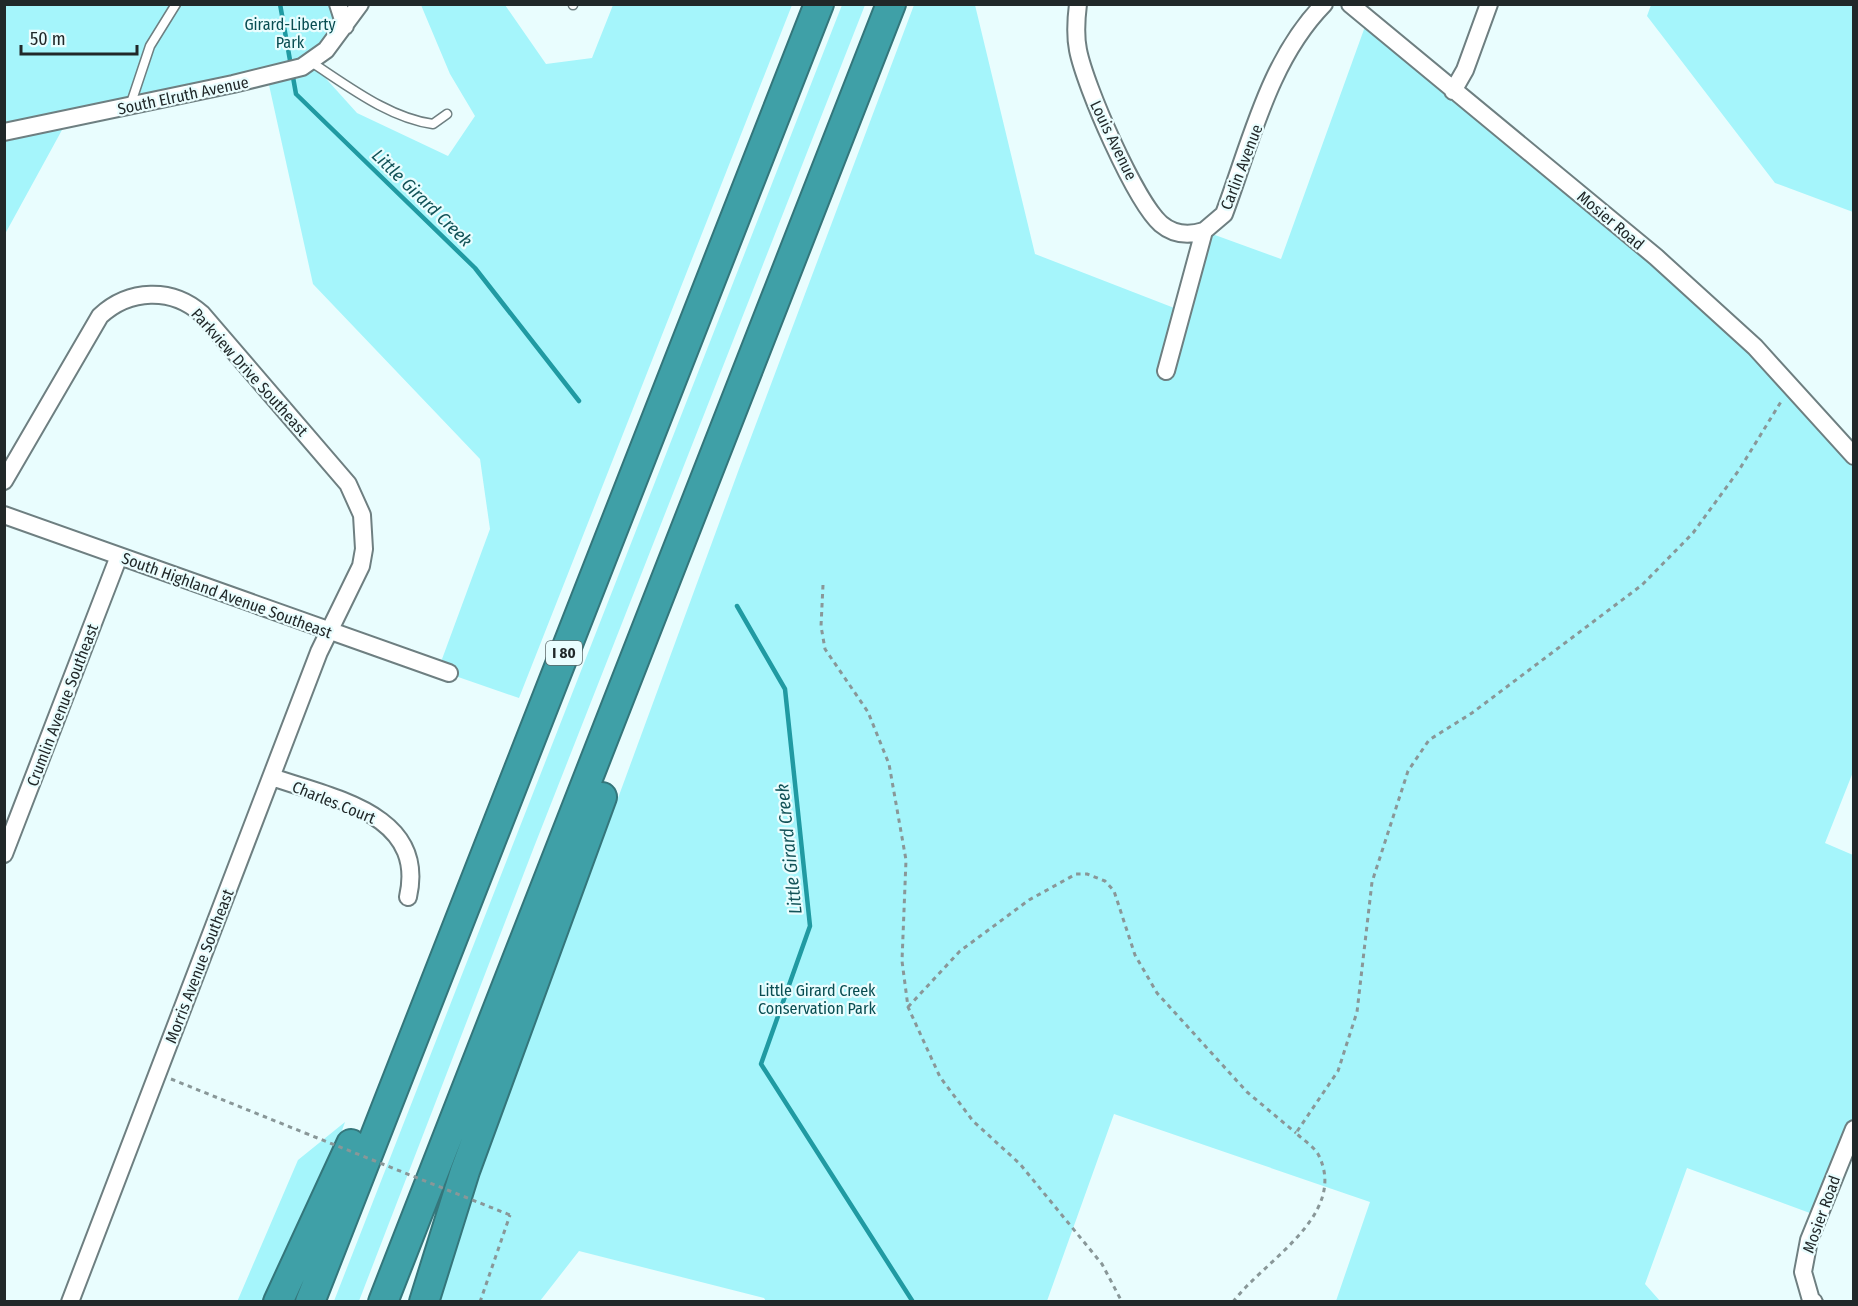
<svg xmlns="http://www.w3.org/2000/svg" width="1858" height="1306" viewBox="0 0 1858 1306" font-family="'Fira Sans Condensed',sans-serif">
<rect width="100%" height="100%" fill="#e9fdfe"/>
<path fill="#a5f5fb" d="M4,5H360L311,62L357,113L448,156L475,116L450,74L421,5H505L546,64L592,58L613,5H792L519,698L438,670L490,529L480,459L313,284L267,76L68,119L5,234Z
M842,5H865L534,847L359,1301H334Z
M914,5H975L1035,254L1182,311L1204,231L1281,259L1367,21L1656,257L1853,456V772L1825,843L1853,855L1854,1129L1818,1216L1687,1168L1645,1284L1660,1301H1336L1370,1202L1114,1114L1047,1301H766L764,1298L579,1251L540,1301L435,1302L489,1149L739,469Z
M1651,5H1853V212L1775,183L1647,16Z
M345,1122L325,1178L266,1301L237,1302L298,1160Z"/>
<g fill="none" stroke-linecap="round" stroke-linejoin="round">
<path stroke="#209aa2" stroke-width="4.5" d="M280,4L296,94L475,268L579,401
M737,606L785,689L810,926L761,1064L913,1302"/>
<g stroke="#6e7f81" stroke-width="11">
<path id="service" d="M573,5V4
M311,62C348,86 389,118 433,124L447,114
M130,106L150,46L176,4"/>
</g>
<g stroke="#6e7f81" stroke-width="20">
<path id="minor" d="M338,4L345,26
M1078,4C1076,20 1075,35 1078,50C1085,86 1135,201 1161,224C1174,235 1188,236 1204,231
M1350,4L1656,257L1755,347L1854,456
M1453,91L1465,70L1489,4
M4,132L233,84L302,67L326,50L360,4
M1166,371L1204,231L1224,214C1251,142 1269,60 1324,4
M4,481L100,316C129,289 172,287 202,314L348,484L362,515L364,549L361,566L319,652L70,1302
M4,515L449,673
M272,777C331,798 427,813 408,897
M4,854L119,556
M1814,1302L1811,1300L1803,1272L1809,1240L1854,1129"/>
</g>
<g stroke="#34767b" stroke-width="32">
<path id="motorway" d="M278,1302L351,1144
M310,1302L819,4
M383,1302L891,4
M424,1302L465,1171L602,797"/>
</g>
<path stroke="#899798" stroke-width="3" stroke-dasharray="4.5 4.5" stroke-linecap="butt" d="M823,585L821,626L825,649L868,712L889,764L906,860L902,961L908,1007L940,1077L973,1121L1020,1164L1102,1264L1122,1302
M908,1007L960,951L1029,900L1076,874H1087L1105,881L1114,891L1135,955L1157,993L1247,1092L1296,1133
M171,1079L305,1133
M480,1302L510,1215
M1233,1302C1262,1262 1348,1216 1319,1156C1315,1147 1303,1140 1296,1133L1338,1071L1357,1012L1372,882L1408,771L1429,740L1472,713L1642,585L1693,533L1739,470L1782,400"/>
<use href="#service" stroke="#fff" stroke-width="8"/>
<use href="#minor" stroke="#fff" stroke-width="16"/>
<use href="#motorway" stroke="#3fa0a7" stroke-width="28"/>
<path stroke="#899798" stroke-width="3" stroke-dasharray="4.5 4.5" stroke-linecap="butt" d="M305,1133L510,1215"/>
</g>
<g text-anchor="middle" stroke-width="4.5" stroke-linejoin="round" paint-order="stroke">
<rect fill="#e9fdfe" stroke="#5d6869" stroke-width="1.5" x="546" y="641" width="36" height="24" rx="4.5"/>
<g font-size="15" font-weight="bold" fill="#212829">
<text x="564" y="658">I 80</text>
</g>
<g font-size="16" fill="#084d52" stroke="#e9fdfe">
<text x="290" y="30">Girard-Liberty<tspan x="290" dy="18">Park</tspan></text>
<text x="817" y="996">Little Girard Creek<tspan x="817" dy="18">Conservation Park</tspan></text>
</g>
<g font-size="16" fill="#212829" stroke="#e9fdfe">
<text transform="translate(183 95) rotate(-12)" y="6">South Elruth Avenue</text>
<text transform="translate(1114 140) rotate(64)" y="6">Louis Avenue</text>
<text transform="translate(1241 167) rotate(-69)" y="6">Carlin Avenue</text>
<text transform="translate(1611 220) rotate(40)" y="6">Mosier Road</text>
<text transform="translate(250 372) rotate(48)" y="6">Parkview Drive Southeast</text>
<text transform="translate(227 595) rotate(20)" y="6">South Highland Avenue Southeast</text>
<text transform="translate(62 705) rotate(-69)" y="6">Crumlin Avenue Southeast</text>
<text transform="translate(334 802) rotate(22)" y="6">Charles Court</text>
<text transform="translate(199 966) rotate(-69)" y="6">Morris Avenue Southeast</text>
<text transform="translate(1821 1214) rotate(-70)" y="6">Mosier Road</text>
</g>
<g font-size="18" font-style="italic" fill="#125358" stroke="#e9fdfe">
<text transform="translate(422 198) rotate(44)" y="6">Little Girard Creek</text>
<text transform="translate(789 849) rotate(-96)" y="6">Little Girard Creek</text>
</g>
</g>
<rect width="1858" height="1306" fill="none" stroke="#212829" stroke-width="12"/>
<path d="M21 45v9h116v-9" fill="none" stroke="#212829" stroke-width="3"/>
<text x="30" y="45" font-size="18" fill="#212829" stroke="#e9fdfe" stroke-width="4.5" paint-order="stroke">50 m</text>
</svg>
